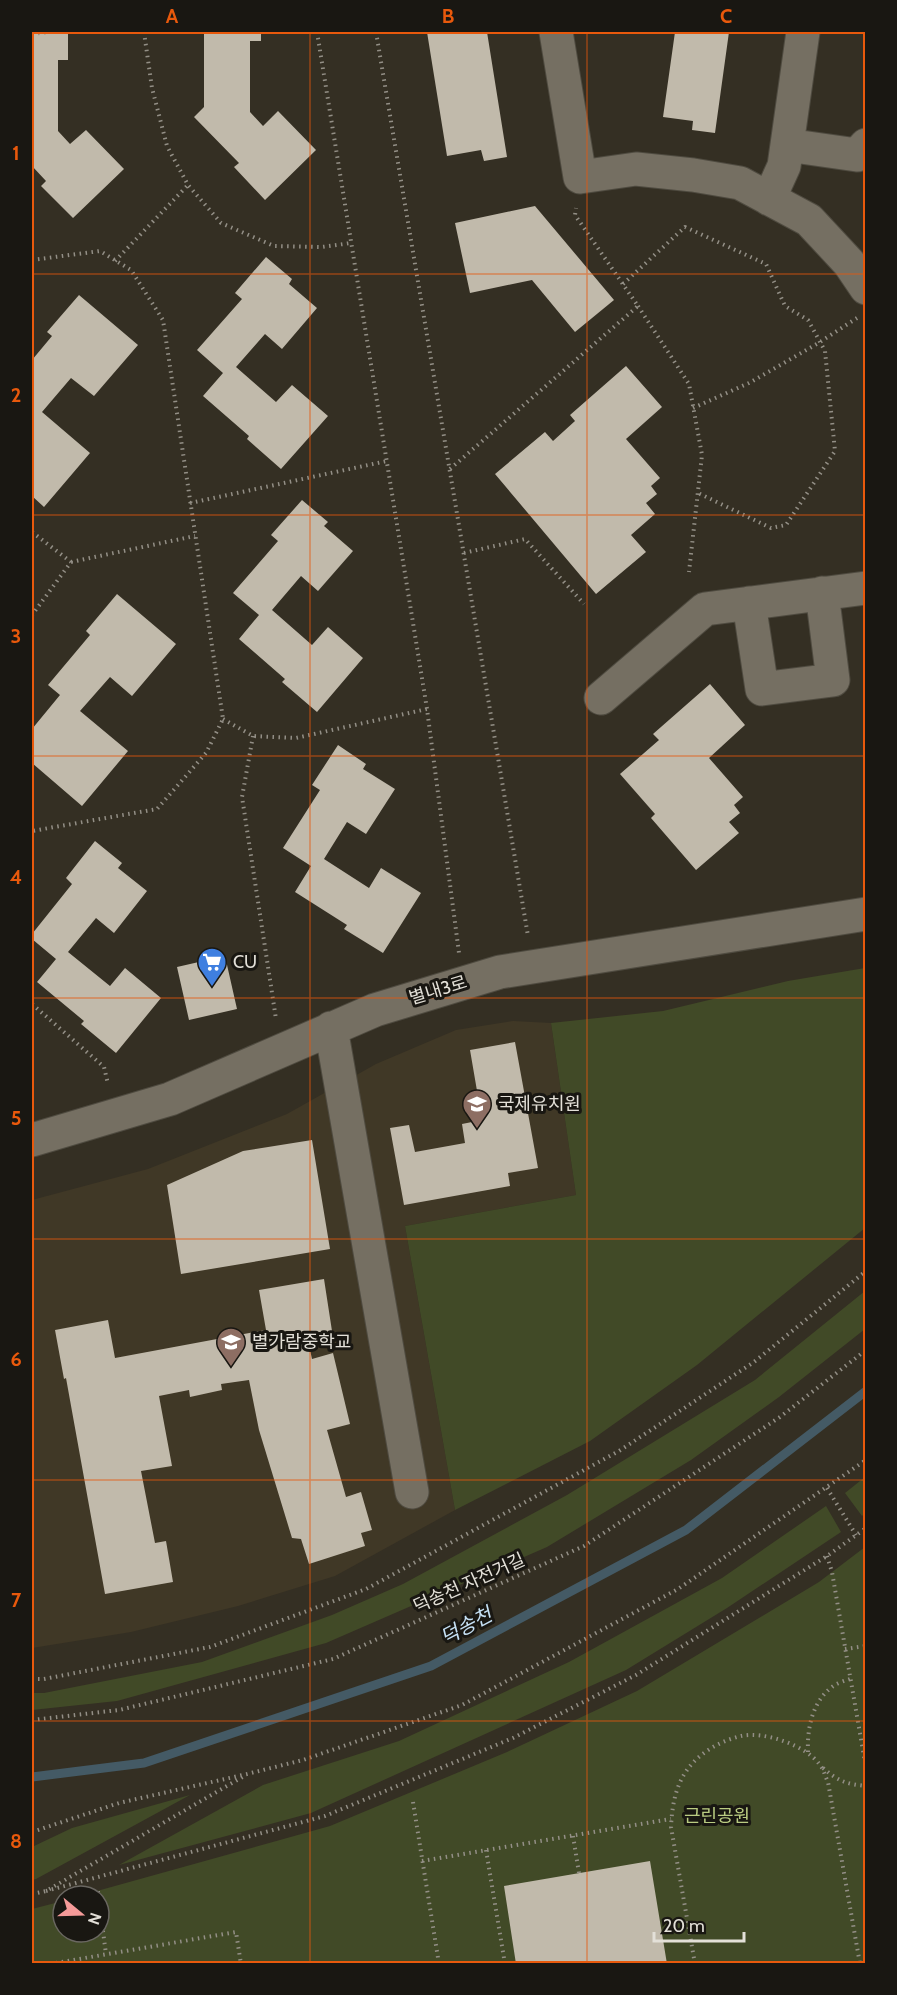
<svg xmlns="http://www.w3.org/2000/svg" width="897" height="1995" viewBox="0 0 897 1995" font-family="Cabin,'Noto Sans KR',sans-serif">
<rect width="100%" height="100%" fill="#342f23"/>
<path fill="#403826" d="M513,1021L551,1023L576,1195L405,1226L455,1510L335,1576L238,1606L131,1632L32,1648V1200L148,1169L287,1114L376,1064L456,1030Z"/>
<path fill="#414a27" d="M865,968V1228L697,1365L590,1441L455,1510L405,1226L576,1195L551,1023L663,1011L788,981Z
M865,1291V1329L779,1397L691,1460L547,1547L326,1643L117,1701L32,1710V1693H44L202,1662L332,1615L403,1584L567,1495L755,1380Z
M865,1477V1513L862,1516L845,1493Z
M826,1506L841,1532L727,1608L626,1670L311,1813L119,1865L263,1785L399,1741L569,1662L722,1578Z
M865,1547V1963L32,1964V1909L63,1901V1932H99V1896H79L330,1826L507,1752L637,1691L819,1582Z
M190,1795L36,1879L32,1880V1847L72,1828Z"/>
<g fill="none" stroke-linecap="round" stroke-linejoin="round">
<path stroke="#445a65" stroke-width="9" d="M32,1777L144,1763L431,1666L686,1530L866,1391"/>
</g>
<path fill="#c1baab" d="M32,32L68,33V60H58V131L70,144L86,130L124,169L73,218L41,186L46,181L32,166Z
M204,32H261V41H250V112L263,126L278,111L316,150L265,200L234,167L239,163L194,117L204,107Z
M427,32H487L507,157L484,161L481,150L447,156Z
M675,32H729L715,133L692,130L693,121L663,117Z
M535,206L614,300L575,332L532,280L470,293L455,223Z
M266,257L292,279L289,284L317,308L282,349L265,334L236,367L276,402L292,385L328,416L281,469L247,439L249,436L203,396L223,373L197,350L242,299L235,293Z
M79,295L138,345L94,396L71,378L42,412L90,453L44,507L32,496V360L52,336L47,332Z
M626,366L662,407L626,439L660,478L651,486L657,494L646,503L655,514L631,535L646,552L596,594L495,474L545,432L553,441L575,421L570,415Z
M302,500L328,522L324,526L353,551L318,591L301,576L272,610L312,645L328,627L363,658L317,712L282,682L285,679L239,639L259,615L233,593L278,541L271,535Z
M117,594L176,644L132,696L110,677L80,711L128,751L82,806L32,763V729L60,695L48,685L90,635L86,631Z
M710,684L745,725L709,758L743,797L734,805L740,813L729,822L739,833L696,870L651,818L655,814L620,774L659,740L653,734Z
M338,745L366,764L363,769L395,789L366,834L347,822L324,859L369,888L381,868L421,893L383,953L344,929L347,925L295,892L311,866L283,848L320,790L312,785Z
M95,841L122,863L118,868L147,891L114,933L96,918L68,952L110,986L125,968L161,998L116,1053L81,1024L84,1021L37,982L56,959L32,939V934L72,884L66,878Z
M225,956L237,1009L189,1020L177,967Z
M515,1042L538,1168L508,1173L510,1186L404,1205L390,1128L409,1125L415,1152L465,1143L462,1124L482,1120L470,1050Z
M312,1140L330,1249L181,1274L167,1185L243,1151Z
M324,1279L332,1331L307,1336L312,1359L333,1353L350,1424L327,1430L346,1497L361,1492L372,1530L361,1533L365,1546L309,1564L301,1539L292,1538L259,1430L249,1380L221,1384L222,1390L190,1397L189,1390L159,1396L172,1466L141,1471L155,1543L166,1541L173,1582L105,1594L66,1378L64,1379L55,1330L108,1320L115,1358L266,1330L259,1290Z
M650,1861L667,1964H516L504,1886Z"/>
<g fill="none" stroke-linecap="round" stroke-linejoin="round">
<g stroke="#4f4b40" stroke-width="35">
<path id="minor" d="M556,32L580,177L636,169L693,175L740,183L809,220L849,263L866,288
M787,145L857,155L866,145
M769,199L784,166L803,32
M749,603L762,689L833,680L822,593
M601,698L705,609L866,588
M331,1028L412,1492
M32,1140L170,1099L375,1010L500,972L866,914"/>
</g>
<path stroke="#938f86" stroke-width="4" stroke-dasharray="1.5 4.5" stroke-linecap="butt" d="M144,32L152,88L167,146L188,185L221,223L274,246L322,247L351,243
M317,32L427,709L459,953
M376,32L528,936
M32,34L49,32
M32,260L100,251L131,270L163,320L223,719L206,753L157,809L32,831
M115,261L188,185
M623,284L685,227L766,264L785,306L808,320L825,351L835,451L786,525L771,528L698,493
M638,306L689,384L702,455L689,572
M693,408L749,383L820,342L857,318
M450,469L638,306L575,215L576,208
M190,503L387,461
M32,532L71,562L32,615
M464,553L525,539L584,604
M71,562L195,536
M223,719L253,736L296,738L427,709
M253,736L242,797L276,1019
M32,1004L104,1067L108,1084
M827,1488L856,1535
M827,1556L832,1572L866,1768
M845,1649L866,1646
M32,1679H44L210,1647L366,1589L619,1451L754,1362L866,1271
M32,1720L119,1710L333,1659L584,1546L780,1417L866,1350
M808,1752C807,1729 812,1702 832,1687C837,1683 844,1681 850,1679
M823,1768C838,1781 846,1784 866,1786
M413,1802L439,1964
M32,1832L119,1803L247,1774L303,1760L462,1705L678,1589L866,1460
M573,1836L579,1873
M486,1850L505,1964
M422,1861L671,1819
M46,1891L325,1816L513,1738L636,1675L827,1556L866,1528
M98,1891V1896
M32,1894L46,1891L244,1776
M99,1901L106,1954
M50,1964L236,1932L241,1964
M695,1964L671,1827C672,1807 675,1787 687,1770C699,1753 720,1741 741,1736C764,1731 806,1745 820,1765C824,1770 825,1776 828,1782L860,1964"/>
<use href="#minor" stroke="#756f62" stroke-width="33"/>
</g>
<path fill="none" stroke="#e8590c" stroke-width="1.5" stroke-opacity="0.55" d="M310,32V1964M587,32V1964M32,274H866M32,515H866M32,756H866M32,998H866M32,1239H866M32,1480H866M32,1721H866"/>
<defs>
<g id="supermarket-pin" transform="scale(1.5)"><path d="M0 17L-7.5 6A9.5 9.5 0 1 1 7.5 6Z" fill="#3f7fe0" stroke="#191712"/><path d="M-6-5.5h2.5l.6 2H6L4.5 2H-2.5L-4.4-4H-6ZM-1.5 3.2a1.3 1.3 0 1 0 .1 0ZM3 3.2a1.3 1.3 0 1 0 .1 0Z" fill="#fff"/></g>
<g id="school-pin" transform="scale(1.5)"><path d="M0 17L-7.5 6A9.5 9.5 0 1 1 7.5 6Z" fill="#8d6e63" stroke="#191712"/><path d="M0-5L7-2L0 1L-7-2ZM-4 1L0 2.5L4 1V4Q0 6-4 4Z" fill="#fff"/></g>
</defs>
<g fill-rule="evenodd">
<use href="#supermarket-pin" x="212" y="962"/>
<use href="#school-pin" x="477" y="1104"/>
<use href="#school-pin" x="231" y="1342"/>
</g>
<g text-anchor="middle" stroke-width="6" stroke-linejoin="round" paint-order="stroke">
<g font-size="18" fill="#e3e0d8" stroke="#191712" text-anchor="start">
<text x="233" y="968">CU</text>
<text x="498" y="1110">국제유치원</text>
<text x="252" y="1348">별가람중학교</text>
</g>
<g font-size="18" fill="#e3e0d8" stroke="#191712">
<text transform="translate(438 990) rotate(-17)" y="6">별내3로</text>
<text transform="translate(469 1583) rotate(-24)" y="6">덕송천 자전거길</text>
</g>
<g font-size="18" fill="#bacc82" stroke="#191712">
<text x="717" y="1822">근린공원</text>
</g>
<g font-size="20" font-style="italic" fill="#c6e1f5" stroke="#191712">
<text transform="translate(466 1626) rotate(-28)" y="7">덕송천</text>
</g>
</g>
<rect width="897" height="1995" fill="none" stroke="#191712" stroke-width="66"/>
<g transform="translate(81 1914) rotate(109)"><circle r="28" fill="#191712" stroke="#6a6761" stroke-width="1.5"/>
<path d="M0-4.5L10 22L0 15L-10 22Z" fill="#f59b99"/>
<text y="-9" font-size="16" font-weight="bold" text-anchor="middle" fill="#e3e0d8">N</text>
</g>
<path d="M654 1932v9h90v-9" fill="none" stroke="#e3e0d8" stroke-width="3"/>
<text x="663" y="1932" font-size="18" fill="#e3e0d8" stroke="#191712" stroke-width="4.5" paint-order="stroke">20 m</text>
<rect x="33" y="33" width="831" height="1929" fill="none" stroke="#e8590c" stroke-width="2"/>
<g font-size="20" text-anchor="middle" font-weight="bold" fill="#e8590c">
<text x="172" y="23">A</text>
<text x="448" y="23">B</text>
<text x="726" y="23">C</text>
<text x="16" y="160">1</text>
<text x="16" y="402">2</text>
<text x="16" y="643">3</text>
<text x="16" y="884">4</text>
<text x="16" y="1125">5</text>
<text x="16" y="1366">6</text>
<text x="16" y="1607">7</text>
<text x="16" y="1848">8</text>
</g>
</svg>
